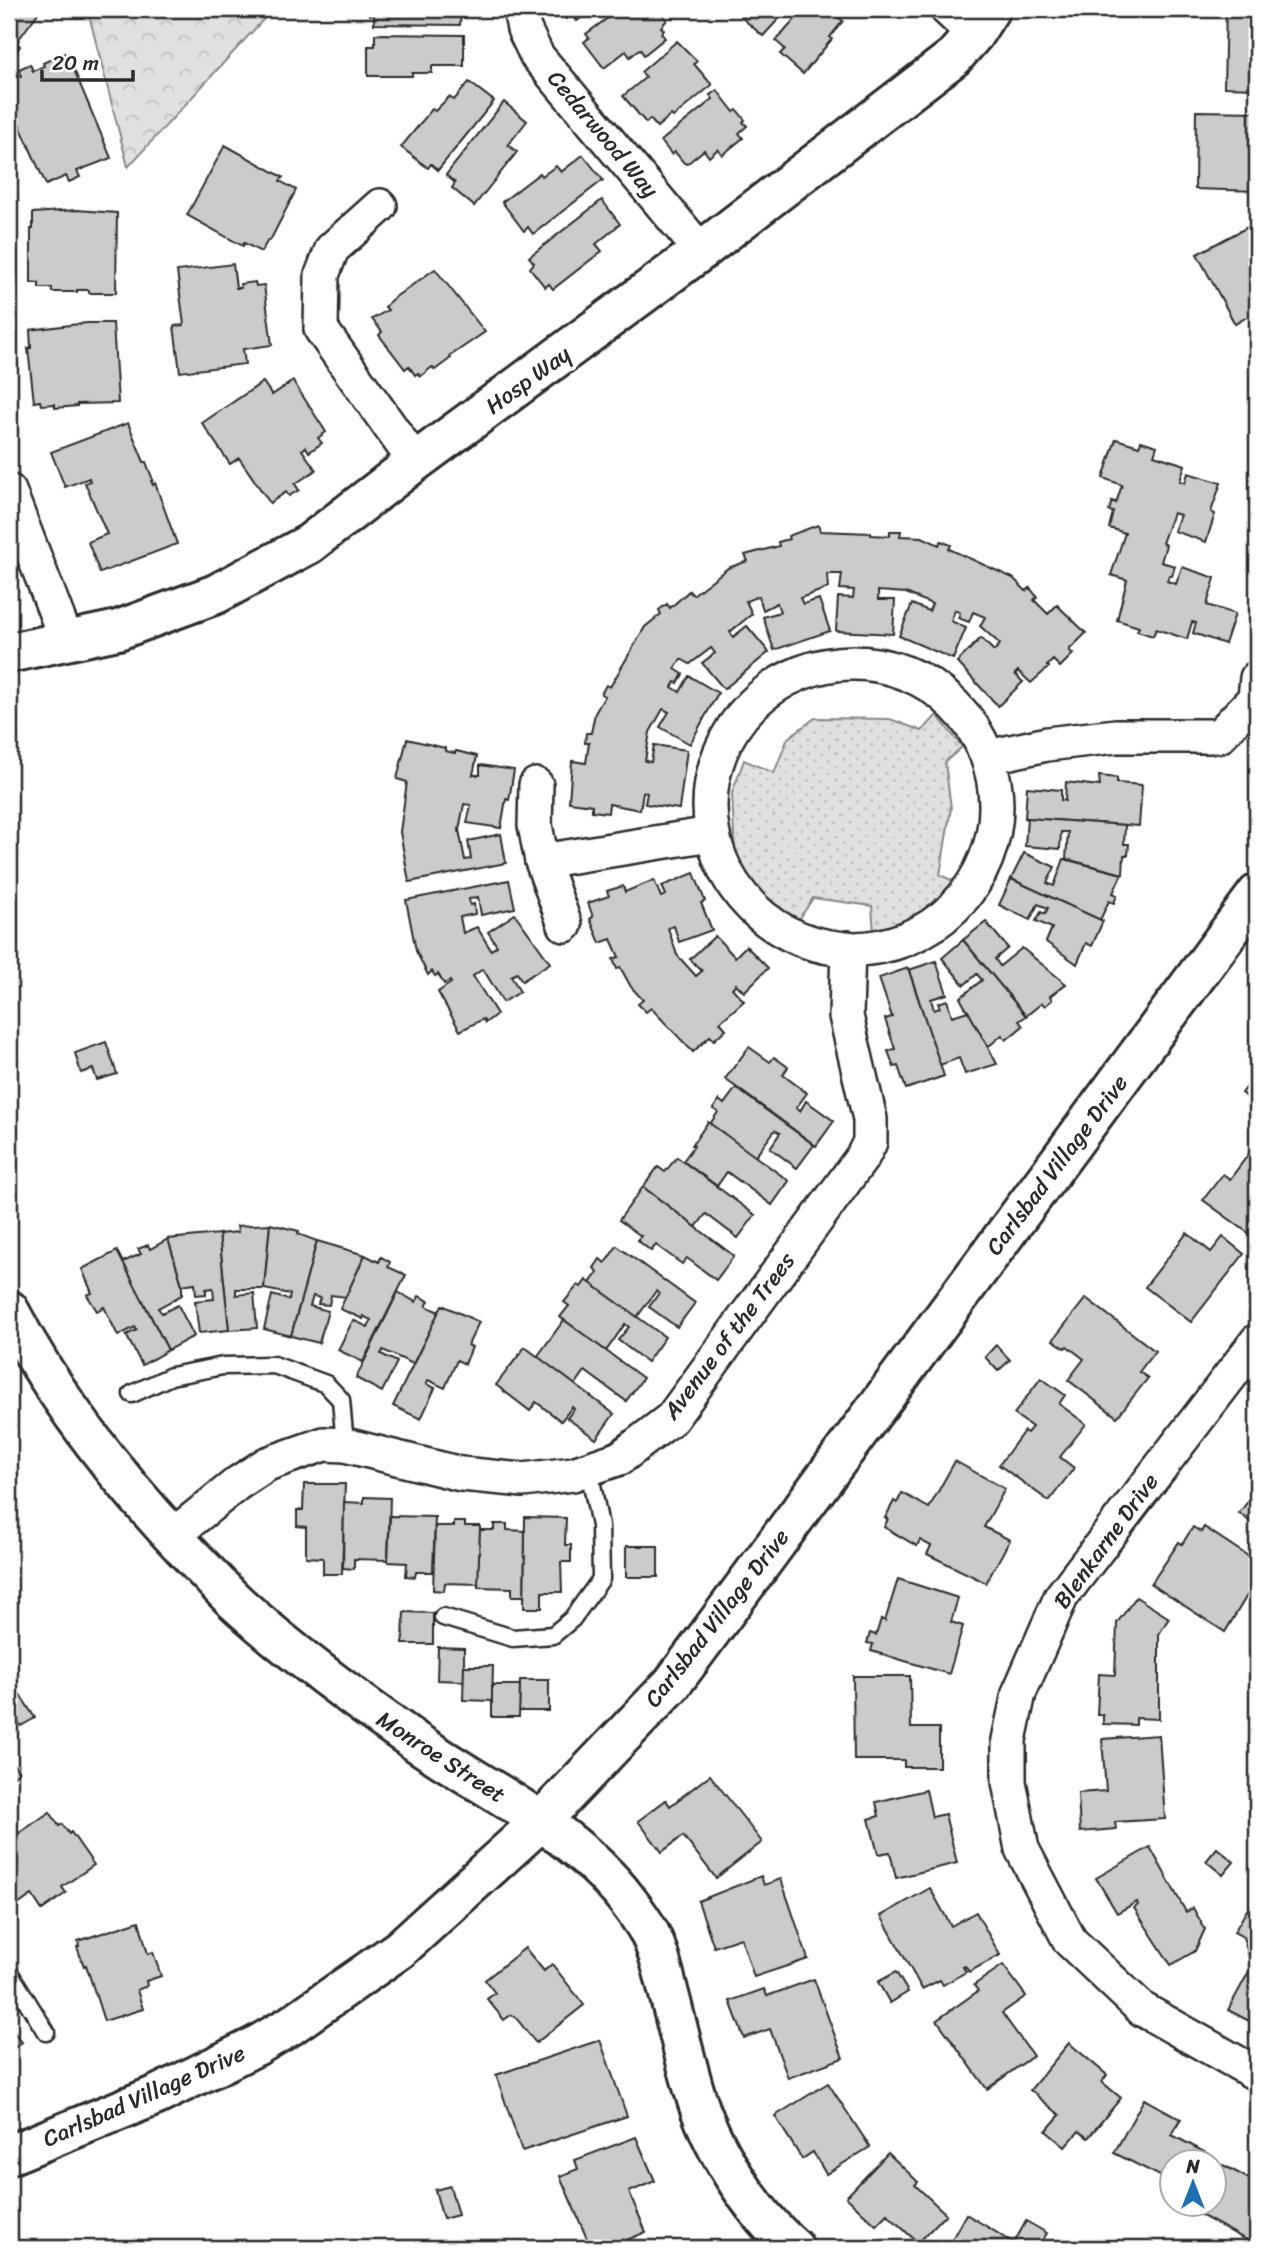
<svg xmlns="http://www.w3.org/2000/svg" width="1266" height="2257" font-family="Sriracha,sans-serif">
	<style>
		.grass { fill: url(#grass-dots); stroke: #868686; stroke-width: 2 }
		.forest { fill: url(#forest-crowns); stroke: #868686; stroke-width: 2 }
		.building { fill: #cbcbcb; stroke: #2b2b2b; stroke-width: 2 }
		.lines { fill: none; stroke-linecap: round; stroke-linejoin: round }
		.lane-casing { stroke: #2b2b2b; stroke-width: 21 }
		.street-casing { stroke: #2b2b2b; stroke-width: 38 }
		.secondary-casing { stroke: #2b2b2b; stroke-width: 44 }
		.primary-casing { stroke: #2b2b2b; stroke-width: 44 }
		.lane { stroke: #fff; stroke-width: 16 }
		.street { stroke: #fff; stroke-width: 33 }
		.secondary { stroke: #fff; stroke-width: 38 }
		.primary { stroke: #fff; stroke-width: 38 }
		.labels { text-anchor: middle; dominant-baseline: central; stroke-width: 7; stroke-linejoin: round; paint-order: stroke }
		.street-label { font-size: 23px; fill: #2b2b2b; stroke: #fff }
	</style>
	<defs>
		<pattern id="grass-dots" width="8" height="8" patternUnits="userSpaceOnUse" patternTransform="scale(1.75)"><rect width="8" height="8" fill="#e0e0e0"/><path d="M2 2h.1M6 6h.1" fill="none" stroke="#c0c0c0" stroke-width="1.8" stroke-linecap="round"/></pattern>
		<pattern id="forest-crowns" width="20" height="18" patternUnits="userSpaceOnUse" patternTransform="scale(1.75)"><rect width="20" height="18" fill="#e0e0e0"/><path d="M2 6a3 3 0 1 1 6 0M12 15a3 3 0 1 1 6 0" fill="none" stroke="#c0c0c0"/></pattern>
	</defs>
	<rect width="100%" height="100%" fill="#fff"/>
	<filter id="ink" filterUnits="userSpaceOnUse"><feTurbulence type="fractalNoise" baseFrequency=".0143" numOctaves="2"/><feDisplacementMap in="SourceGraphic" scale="14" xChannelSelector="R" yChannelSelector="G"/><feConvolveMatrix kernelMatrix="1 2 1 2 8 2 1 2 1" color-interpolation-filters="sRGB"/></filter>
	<g filter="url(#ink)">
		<!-- grass -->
		<path class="grass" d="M937,715L962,747L945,762L951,808L940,875L956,882L942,903L901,928L874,934L872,906L813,898L797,923L760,900L735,856L732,793L744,760L774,773L788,738L815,718L890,719L922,731Z"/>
		<!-- forest -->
		<path class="forest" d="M78,9H273L128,167L90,19Z"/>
		<!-- building -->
		<g class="building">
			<path d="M9,9H32L38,13L16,43L20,46L13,57L9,54Z"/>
			<path d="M369,9H461L460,25L374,24V15H369Z"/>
			<path d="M558,9H592L577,21L572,15L566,19Z"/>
			<path d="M620,9H653L654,11L658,9L667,20L661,27L664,30L661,33L665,38L644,55L640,49L630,57L626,51L604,68L584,42L589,38L586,34Z"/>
			<path d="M740,9H788L763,36L741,17L745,13Z"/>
			<path d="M804,9H843L837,16L843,21L830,37L832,39L803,74L780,54L785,49L776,41Z"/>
			<path d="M1226,9H1257V88L1224,87Z"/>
			<path d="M375,34L464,35V66H432V73H412V76H368V46H375Z"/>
			<path d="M677,41L697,61L694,64L712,85L673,117L671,115L657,127L650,119L646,123L623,96L646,77L641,72Z"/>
			<path d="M64,53L69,64L72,65L111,158L77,171L80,177L69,182L66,176L46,185L9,101V81L21,76L19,69L30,64L33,71L44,66L43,63Z"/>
			<path d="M469,82L494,101L438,170L431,164L428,168L401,147L432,109L435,111L449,97L454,100Z"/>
			<path d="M717,90L734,112L737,110L745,120L743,122L747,126L739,133L743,138L722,155L718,149L709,157L704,150L687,164L684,163L675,152L672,155L661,141L713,99L710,95Z"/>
			<path d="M504,102L527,121L508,145L517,152L474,206L452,188L455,183L446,175Z"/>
			<path d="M1196,111L1257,112V191L1195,189Z"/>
			<path d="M225,145L283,177L280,181L296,190L270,241L268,240L261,252L244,243L243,246L187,215Z"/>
			<path d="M583,155L603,180L533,234L528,227L524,231L502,202L540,173L542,176L556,166L561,172Z"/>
			<path d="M602,200L620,224L596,244L602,251L553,289L549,284L545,287L530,268L534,263L529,257Z"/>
			<path d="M77,210L117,213L116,293H89V290H77V292H52V288H39V283H31V229H33V213Z"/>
			<path d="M1257,222V311L1235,324L1197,254Z"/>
			<path d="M233,264L236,288H241L240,284L255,282L256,286L264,285L272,345L243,349L245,364L180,372L174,326L184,325L177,271Z"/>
			<path d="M435,269L485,332L450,356L451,358L435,370L432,367L420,377L418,373L415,375L409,366L405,369L379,335L382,332L372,319L388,310L385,307L391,300Z"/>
			<path d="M87,323H113L118,403L77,404V406L55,408V404L41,405L40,401L34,402L28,348H31L30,330Z"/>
			<path d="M293,381L326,432L318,438L322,443L309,452L306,447L302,450L316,470L295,484L299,490L289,496L286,492L270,503L239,458L230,464L202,423L263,382L272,395Z"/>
			<path d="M128,423L144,462H146L153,480L151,481L153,485L155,483L177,544L100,573L88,542L107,534L85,483L90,481L89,478L65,487L51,452Z"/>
			<path d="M1116,439L1139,446L1141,441L1157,446L1154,455L1185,465L1180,481L1185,483L1188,473L1221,483L1211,512L1215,514L1206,542L1174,531L1180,515L1173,513L1162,543L1166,545L1161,562L1175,566L1172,576L1169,575L1167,581L1176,584L1182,567L1215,578L1207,605L1235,614L1225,644L1193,633L1196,623L1192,622L1187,639L1156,629L1153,636L1137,631L1139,627L1117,620L1127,580L1111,575L1125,533L1109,528L1113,512L1109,511L1112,501L1116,503L1122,485L1103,478Z"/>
			<path d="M818,525L820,531L871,533V535L890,536V531H901L900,536L922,537L939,545L941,541L951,545L949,549L1013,578L1026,591L1030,588L1037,597L1034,600L1048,614L1057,605L1086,633L1069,650L1073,654L1060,667L1053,660L1047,666L1049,667L1031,683L1018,671L1015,674L1023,682L998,706L957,662L981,638L994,651L1000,644L980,626L985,617L973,612L969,622L958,618L960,613L955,610L951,621L966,628L953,659L899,636L912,604L929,611L932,604L906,593L878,591V600H895L893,634L836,631L838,597L853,598L854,590L840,589L842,574H827L828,588L800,598L803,604L819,599L830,631L774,650L763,617L780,612L777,603L763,610L759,596L746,601L752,614L730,632L733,637L747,626L769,652L724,689L702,663L715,653L711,648L690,664L681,659L675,669L683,674L678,683L675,682L672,687L680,692L689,676L718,693L690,744L660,727L669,712L663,709L650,732L645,761L651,762L654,745L687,750L679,809L645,804L647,793L643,792L640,810L609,804L608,813L592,811V805L569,802L572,761L586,763L589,743H585L586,733H591L595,713L605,696L601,694L606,685L610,687L645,627L661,614L659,610L667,604L670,608L689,591L693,595L728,568L748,561L745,555L779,546L778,542L789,539L788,536Z"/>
			<path d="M407,739L445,748V751L455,753L456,751L477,756L473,775H480V765L514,770L509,800L506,799L501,828L467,823L471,805L464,804L459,830L465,860L471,859L468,841L501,834L506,863L409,882L400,832L407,782L397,779Z"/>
			<path d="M1099,776L1117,778V783L1142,785L1139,826L1025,818L1027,787L1061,790V800L1065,801L1066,782L1100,786Z"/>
			<path d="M1027,818L1125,825L1124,844H1129L1128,855H1124L1123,874L1066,859L1068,832H1061L1060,849L1025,846Z"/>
			<path d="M1024,853L1055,867L1047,883L1054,886L1064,859L1122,874L1113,893L1117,895L1114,903L1109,901L1100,920L1011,879Z"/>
			<path d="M694,873L705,901L701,903L712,930L679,942L674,926L668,928L677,955L696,976L702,971L690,959L715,936L735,957L746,946L768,968L744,992L736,984L732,988L744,1001L720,1022L726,1029L714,1040L710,1036L693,1052L651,1008L646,1012L638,1004L643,1000L631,987L620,967L617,969L613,959L619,957L611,939L600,943L590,919L593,917L588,903L609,896L607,891L623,886L625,892L654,880L661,897L666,895L662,886Z"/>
			<path d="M1011,879L1103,921L1092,946L1086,943L1077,964L1046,942L1052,928L1036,921L1041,912L1045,914L1048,908L1038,904L1030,920L999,905Z"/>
			<path d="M509,880L515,908L481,915L478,897L469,899L470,905L474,904L475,914L460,917L463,933L477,927L491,950L497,946L488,932L515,914L550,963L522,981L517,973L511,976L520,992L503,1002L483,969L473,976L497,1014L485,1023L483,1019L460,1031L438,992L451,983L450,981L444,984L438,974L435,976L432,971L428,975L416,951L406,900Z"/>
			<path d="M986,922L1008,948L995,959L1000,966L1022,948L1066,984L1050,996L1052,1000L1045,1006L1042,1003L1026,1016L963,940Z"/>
			<path d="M963,940L1026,1016L1019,1021L1023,1026L1006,1040L1002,1035L988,1047L960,998L982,980L977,974L964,985L942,958Z"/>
			<path d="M936,961L947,994L931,999L934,1010L940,1008L938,1003L947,1000L952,1016L968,1011L997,1064L965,1074L959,1058L940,1065L909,970Z"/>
			<path d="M908,968L944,1076L906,1089L898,1066L894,1067L888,1051L895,1049L885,1019L892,1017L879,978Z"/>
			<path d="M106,1042L117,1074L97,1080L93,1069L81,1073L75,1053Z"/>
			<path d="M749,1047L770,1062L774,1057L788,1067L783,1075L807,1093L796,1108L800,1111L806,1101L834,1121L816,1146L725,1079Z"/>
			<path d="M1257,1074V1113L1247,1105L1251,1100L1242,1093Z"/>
			<path d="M736,1088L814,1145L797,1168L770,1148L780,1133L775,1130L755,1157L710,1124L718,1112L713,1109L719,1100L724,1104Z"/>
			<path d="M708,1122L789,1181L772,1205L727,1172L717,1186L683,1161L694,1146L692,1145Z"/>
			<path d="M1251,1151L1257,1156V1233L1254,1237L1203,1200L1223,1174L1230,1179Z"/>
			<path d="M677,1157L755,1215L738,1238L706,1214L696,1227L643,1187L658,1167L665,1172Z"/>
			<path d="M643,1187L734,1256L716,1280L687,1258L682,1264L656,1245L651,1251L637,1240L641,1236L619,1220Z"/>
			<path d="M270,1224L264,1289H236V1295L254,1293L257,1328L229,1330L219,1234L238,1232L237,1226Z"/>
			<path d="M270,1224L299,1231L298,1234L317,1241L291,1336L264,1329L272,1295L289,1300L290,1294L264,1289Z"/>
			<path d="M1187,1233L1211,1252L1223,1237L1244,1254L1191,1322L1145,1287Z"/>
			<path d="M219,1234L229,1330L199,1333L195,1301L214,1299L213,1288L206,1289V1294L196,1295L195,1283L182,1285L168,1239Z"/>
			<path d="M168,1239L182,1285V1295L158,1308L162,1313L178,1305L194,1336L168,1350L123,1262L141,1254L138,1249L148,1245L150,1249Z"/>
			<path d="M317,1241L365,1255L346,1297L331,1295L329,1305L318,1304L320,1298L313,1296L310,1306L328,1311L319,1343L291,1336Z"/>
			<path d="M617,1246L695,1303L677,1327L649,1307L659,1293L656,1291L637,1317L590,1283L598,1272L594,1268L600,1259L605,1263Z"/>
			<path d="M117,1251L168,1350L142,1365L126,1335L137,1330L135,1327L118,1336L104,1307L97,1311L87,1295L92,1293L82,1269Z"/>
			<path d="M365,1255L379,1262L381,1257L390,1262L388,1267L406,1275L363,1362L338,1350L353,1320L368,1327L371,1320L363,1316V1319L340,1309Z"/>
			<path d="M586,1280L665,1337L647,1362L618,1340L629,1327L625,1324L606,1351L560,1317L569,1306L564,1302L578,1285L581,1287Z"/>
			<path d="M398,1292L416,1302L419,1296L429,1301L426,1306L439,1312L413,1364L383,1350L381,1354L397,1362L382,1392L356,1378Z"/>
			<path d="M1086,1298L1155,1351L1139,1372L1148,1378L1117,1417L1068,1380L1084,1359L1067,1346L1065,1348L1053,1340Z"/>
			<path d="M442,1305L479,1322L468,1345L472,1347L465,1364L457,1360L445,1388L428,1380L426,1384L435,1388L421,1419L393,1406Z"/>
			<path d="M564,1320L643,1378L626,1401L585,1371L575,1385L537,1357Z"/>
			<path d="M996,1345L1010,1360L998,1371L985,1357Z"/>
			<path d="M525,1347L614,1414L596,1439L567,1418L574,1409L572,1407L561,1421L536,1402L530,1411L496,1385Z"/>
			<path d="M1041,1378L1065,1395L1059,1404L1086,1424L1060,1457L1074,1468L1049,1501L999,1465L1024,1431L1027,1433L1032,1427L1014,1414Z"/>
			<path d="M955,1461L1005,1489L984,1527L1010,1540L986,1583L927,1554L931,1546L920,1540L917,1546L884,1527L888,1519L885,1518L894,1501L897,1503L902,1493L929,1508Z"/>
			<path d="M304,1484H345L342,1574H323V1558L306,1557V1527L297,1526V1510H303Z"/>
			<path d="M1257,1490V1527L1239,1513Z"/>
			<path d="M364,1497L390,1498L388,1560L354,1559V1569L343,1568L344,1502L364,1503Z"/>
			<path d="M390,1516L435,1517L433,1572H416L415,1577L406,1576L407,1563L388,1562Z"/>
			<path d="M525,1517L566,1518L565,1545H571V1562H561L562,1592H542V1608H524Z"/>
			<path d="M454,1522H465V1526H480L479,1584L445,1583L444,1591L433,1590L435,1526H454Z"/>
			<path d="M494,1524H507V1530L525,1531L524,1596H512V1588L478,1587L480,1530H494Z"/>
			<path d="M1193,1527L1201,1532L1204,1527L1257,1562V1579L1225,1632L1151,1584L1179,1542L1182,1544Z"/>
			<rect x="626" y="1546" width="32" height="31"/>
			<path d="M898,1579L958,1598L951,1622L963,1626L949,1674L871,1651L873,1644L867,1643L870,1633L876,1635L881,1619L885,1621Z"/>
			<path d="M1136,1597L1169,1618L1159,1634V1719L1136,1718V1725L1103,1724V1715H1097L1099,1674L1115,1675L1117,1623Z"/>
			<path d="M404,1612L433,1613V1644H403Z"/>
			<path d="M438,1647L464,1648V1681L437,1680Z"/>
			<path d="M464,1666H493L492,1701L463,1700Z"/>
			<path d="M853,1676H910L911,1728H939V1767H904V1760H854Z"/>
			<path d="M520,1680H549V1711H519Z"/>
			<path d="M492,1685H520L519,1717H492Z"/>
			<path d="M19,1693L35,1718L21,1726L10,1708L17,1704L12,1697Z"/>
			<path d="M1159,1735L1165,1819L1115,1822L1116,1829L1080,1832L1078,1793L1106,1791L1102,1739Z"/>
			<path d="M9,1757L19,1772L9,1780Z"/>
			<path d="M710,1775L762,1842L716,1878L683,1836L662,1852L638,1821L666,1800L670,1806Z"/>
			<path d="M926,1790L932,1817L945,1814L957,1863L896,1878L890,1852L878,1854L869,1819L879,1816L876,1802Z"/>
			<path d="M50,1812L59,1826L62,1824L69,1834L71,1832L94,1865L62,1887L66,1893L42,1910L32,1895L19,1904L9,1888V1840Z"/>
			<path d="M1150,1847L1186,1912L1193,1908L1205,1929L1195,1951L1171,1965L1134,1908L1138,1905L1137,1902L1117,1913L1096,1878Z"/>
			<path d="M1217,1848L1234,1862L1223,1875L1206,1861Z"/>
			<path d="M761,1876L764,1885L781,1879L808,1959L754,1977L741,1938L714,1947L698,1901Z"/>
			<path d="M930,1888L951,1926L976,1912L1000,1955L969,1972L965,1966L963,1967L966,1972L943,1985L940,1980L922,1989L881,1916Z"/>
			<path d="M1251,1903L1257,1906V2025L1228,2010L1252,1966L1243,1937L1234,1932Z"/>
			<path d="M139,1921L148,1954L153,1952L161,1976L146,1981L147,1986L137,1990L143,2009L104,2021L86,1965L84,1966L77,1947L79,1946L78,1941Z"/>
			<path d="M525,1948L544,1971L552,1964L584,2005L536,2043L516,2018L511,2015L504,2020L487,1999L495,1993L485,1980Z"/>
			<path d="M1003,1965L1026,1996L1002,2013L1033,2056L987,2089L937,2020L978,1991L974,1985Z"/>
			<path d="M896,1972L908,1992L890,2003L878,1982Z"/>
			<path d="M814,1979L843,2058L788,2078L770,2029L744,2038L730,2001L764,1989L767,1996Z"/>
			<path d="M9,2026L22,2042L9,2052Z"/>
			<path d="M600,2040L627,2116L522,2151L496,2075Z"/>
			<path d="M1069,2043L1107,2075L1102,2082L1121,2098L1088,2138L1079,2131L1065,2147L1046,2131L1060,2115L1030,2090Z"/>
			<path d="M828,2083L870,2147L826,2174L813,2152L802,2159L775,2116Z"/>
			<path d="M1144,2099L1181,2119L1172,2135L1208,2154L1204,2162H1172V2182L1114,2153Z"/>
			<path d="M636,2137L655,2181L629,2192L646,2232L608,2248H591L560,2176L578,2169L575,2160Z"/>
			<path d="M888,2153L918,2182L915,2185L946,2214L918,2243L887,2214L876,2225L846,2197Z"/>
			<path d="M1223,2165L1257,2183V2246L1197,2213L1202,2204H1214V2183Z"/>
			<path d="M450,2186L458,2215L443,2219L435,2190Z"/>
			<path d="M966,2214L1014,2243L1026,2221L1047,2233L1038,2248H947Z"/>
		</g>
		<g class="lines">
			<!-- lane casing -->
			<g class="lane-casing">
				<g id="lane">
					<path d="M132,1394L171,1376L223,1366L274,1365L326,1384L341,1400L345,1445"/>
					<path d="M443,1617L513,1638L553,1635L572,1619L601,1579L600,1526L589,1469"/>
					<path d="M9,1972L46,2032"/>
				</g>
			</g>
			<!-- street casing -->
			<g class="street-casing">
				<g id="street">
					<path d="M520,9L524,29L537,56L701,251"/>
					<path d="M947,9L974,34"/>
					<path d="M380,206L332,249L322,275L321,329L415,462"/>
					<path d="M9,491L67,642"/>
					<circle cx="853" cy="806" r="143"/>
					<path d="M988,757L1047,744L1116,736H1219L1255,698L1257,678"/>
					<path d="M536,785L535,825L542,861L565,925"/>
					<path d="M542,861L711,834"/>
					<path d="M1257,1341L1061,1597L1019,1693L1009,1740V1782L1022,1849L1070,1941L1142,2009L1257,2074"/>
					<path d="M172,1536L238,1483L267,1464L324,1444L345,1445L461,1474L523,1480L573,1474L620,1458L672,1418L863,1156L870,1142V1119L846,1016L848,948"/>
				</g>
			</g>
			<!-- secondary casing -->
			<g class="secondary-casing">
				<g id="secondary">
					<path d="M9,653L118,630L216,594L309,544L415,462L701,251L954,57L974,34L990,9"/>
					<path d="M9,1310C56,1401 122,1484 193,1558C209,1574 224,1592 241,1607C293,1654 349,1695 406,1735C477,1785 563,1823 620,1891C630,1904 641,1917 649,1932C660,1953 664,1976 670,1998C678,2029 685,2059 694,2090C709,2144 751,2212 794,2248"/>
				</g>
			</g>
			<!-- primary casing -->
			<g class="primary-casing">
				<path id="primary" d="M9,2155L157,2095L256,2046L290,2026L400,1949L540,1822L672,1684L1257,894"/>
			</g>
			<!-- lane -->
			<use href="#lane" class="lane"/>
			<!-- street -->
			<use href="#street" class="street"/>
			<!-- secondary -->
			<use href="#secondary" class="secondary"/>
			<!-- primary -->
			<use href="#primary" class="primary"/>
		</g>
	</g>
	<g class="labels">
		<!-- street labels -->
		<g class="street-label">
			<text transform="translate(603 134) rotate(50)">Cedarwood Way</text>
			<text transform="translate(528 380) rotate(-36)">Hosp Way</text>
			<text transform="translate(1057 1165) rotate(-53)">Carlsbad Village Drive</text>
			<text transform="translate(729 1336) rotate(-53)">Avenue of the Trees</text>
			<text transform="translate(1106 1541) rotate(-54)">Blenkarne Drive</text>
			<text transform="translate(717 1618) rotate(-52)">Carlsbad Village Drive</text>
			<text transform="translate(441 1757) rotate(33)">Monroe Street</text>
			<text transform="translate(144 2096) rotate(-24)">Carlsbad Village Drive</text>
		</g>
	</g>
	<!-- margin -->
	<rect width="1266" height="2257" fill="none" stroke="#fff" stroke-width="35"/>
	<rect x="18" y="18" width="1231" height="2222" fill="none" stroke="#2b2b2b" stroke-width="2.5" filter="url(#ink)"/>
	<!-- north arrow -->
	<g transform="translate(1193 2183)"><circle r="33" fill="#ffffff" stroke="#aaaaaa" stroke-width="2"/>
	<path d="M0-5L12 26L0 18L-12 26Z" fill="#1f6fb2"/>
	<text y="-10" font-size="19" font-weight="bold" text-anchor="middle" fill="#2b2b2b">N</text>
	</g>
	<!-- scale -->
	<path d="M42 70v10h91v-10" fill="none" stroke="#2b2b2b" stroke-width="3.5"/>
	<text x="52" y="70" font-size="21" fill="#2b2b2b" stroke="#ffffff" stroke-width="5" paint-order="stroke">20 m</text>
</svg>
